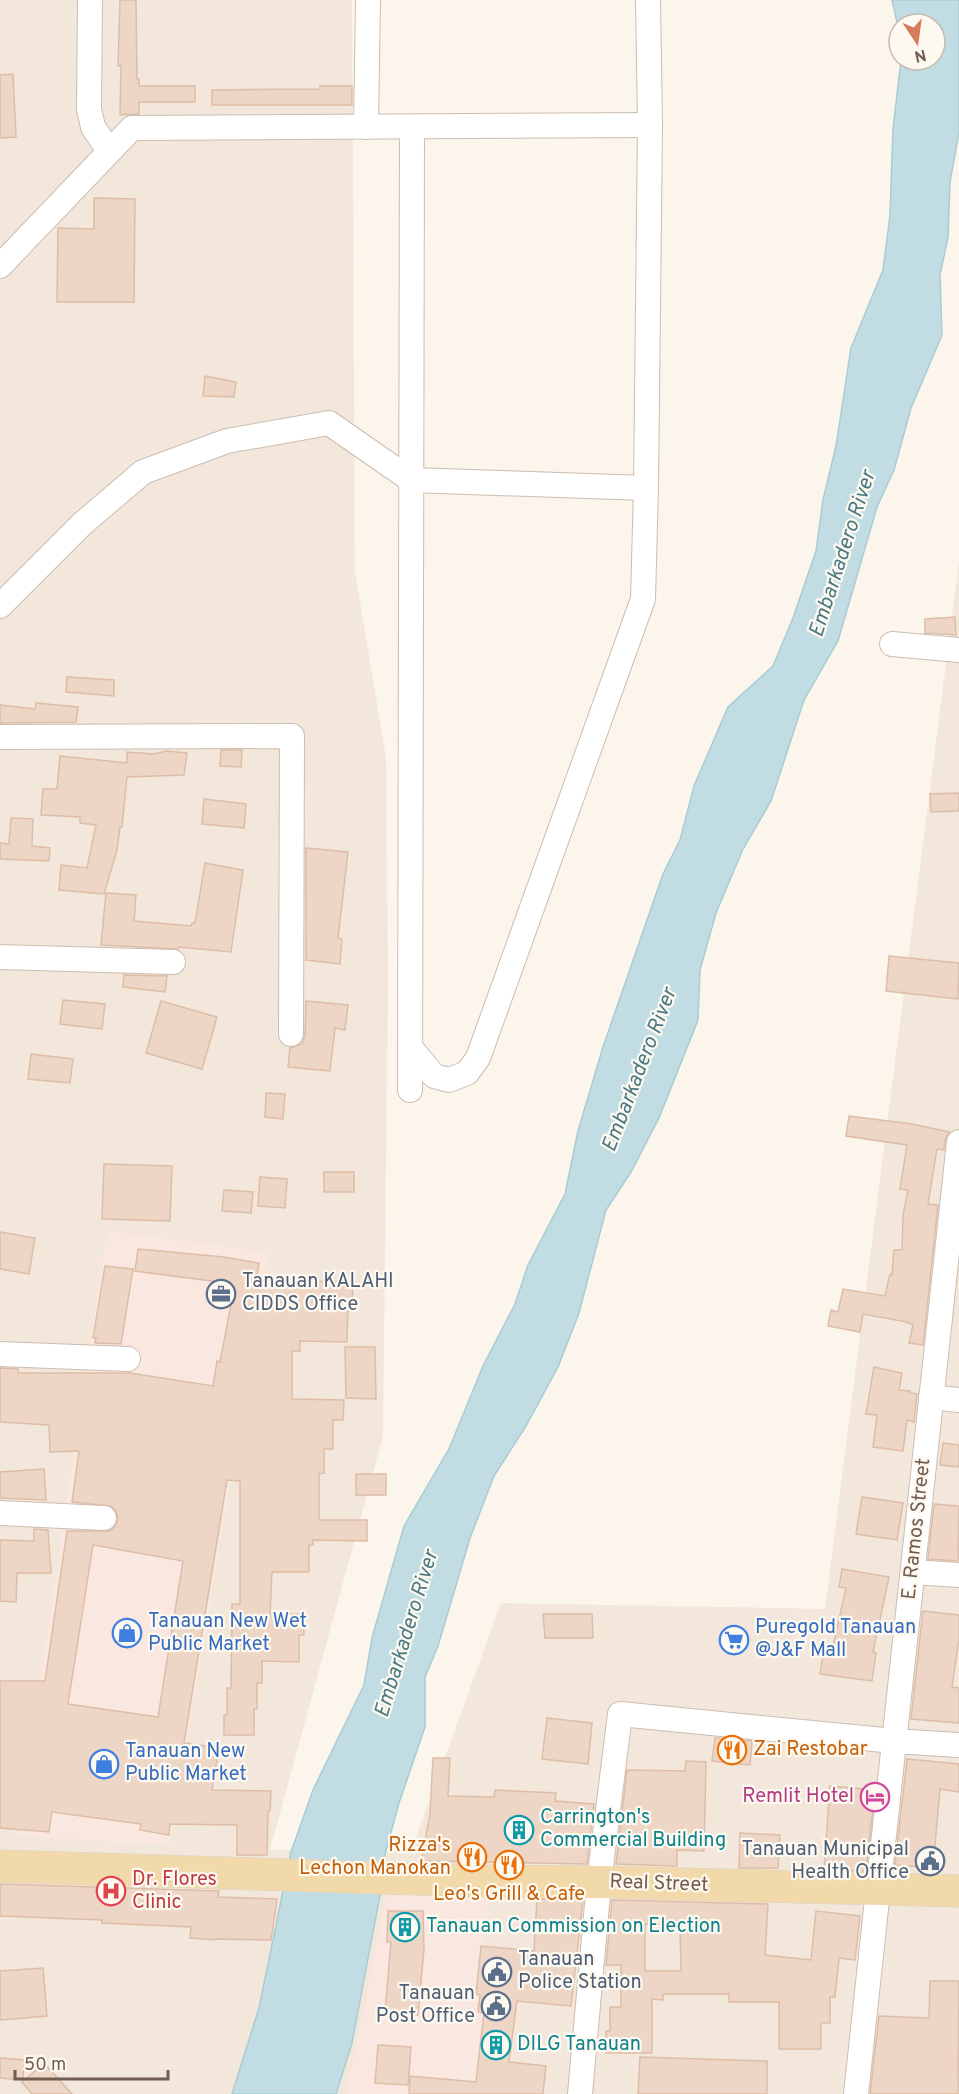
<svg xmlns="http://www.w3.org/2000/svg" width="959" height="2094" font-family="Overpass,sans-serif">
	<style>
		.residential { fill: #f2e7da }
		.commercial { fill: #fae8e0 }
		.water { fill: #c1dde3; stroke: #a8ccd4; stroke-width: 1.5 }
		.building { fill: #edd6c5; stroke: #debda7; stroke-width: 1.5; fill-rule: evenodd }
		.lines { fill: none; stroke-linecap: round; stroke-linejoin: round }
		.minor-casing { stroke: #ccbdb1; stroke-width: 26 }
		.major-casing { stroke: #d8d2ce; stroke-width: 33 }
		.minor { stroke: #fff; stroke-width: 24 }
		.major { stroke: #f2d9aa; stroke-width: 32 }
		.labels { text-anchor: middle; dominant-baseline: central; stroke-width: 4.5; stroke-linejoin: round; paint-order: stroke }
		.service-label { font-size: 20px; fill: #4e5e75; stroke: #fdf9f1; text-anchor: start }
		.street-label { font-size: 20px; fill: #735d50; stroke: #fdf9f1 }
		.shop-label { font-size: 20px; fill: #366cbe; stroke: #fdf9f1; text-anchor: start }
		.food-label { font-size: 20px; fill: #c56008; stroke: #fdf9f1; text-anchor: start }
		.hotel-label { font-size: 20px; fill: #b23c85; stroke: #fdf9f1; text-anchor: end }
		.culture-label { font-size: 20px; fill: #0d838f; stroke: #fdf9f1; text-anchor: start }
		.health-label { font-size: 20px; fill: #be3a42; stroke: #fdf9f1; text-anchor: start }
		.water-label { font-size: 21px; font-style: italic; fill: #4c7a84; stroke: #fdf9f1 }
	</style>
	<rect width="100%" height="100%" fill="#fbf5eb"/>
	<!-- residential -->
	<path class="residential" d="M0,0H352L355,571L386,758L388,985L383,1436L270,1850L411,1851L501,1603L825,1609L959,562V2094H0Z"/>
	<!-- commercial -->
	<g class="commercial">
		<path d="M107,1231L268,1252L170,1845L17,1836Z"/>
		<path d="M387,1893L488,1898L486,1945L524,1950L508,2094H346Z"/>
	</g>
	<!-- water -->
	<path class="water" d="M892,0H959V132L950,182L948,237L940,275L942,335L911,408L894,470L877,507L838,641L804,700L771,801L743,849L716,913L700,970L698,1020L659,1118L631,1172L606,1210L579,1313L558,1367L526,1426L494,1476L470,1538L438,1646L425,1677V1727L399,1803L384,1858L381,1890L352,2043L336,2094H232L259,2008L291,1852L313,1790L364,1685L372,1638L404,1526L449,1449L483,1366L515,1304L528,1265L565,1194L578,1131L603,1047L663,874L680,840L694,786L728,707L773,666L793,618L816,551L823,500L836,446L851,348L883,270L890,215L893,129L901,60H935V24H899V31Z"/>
	<!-- building -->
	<g class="building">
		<path d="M120,0H136L137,79H139V86H195V102H139V114L120,115L121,66H118Z"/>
		<path d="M13,74L16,137L0,138V75Z"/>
		<path d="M320,86H352V105H212V90L320,89Z"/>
		<path d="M94,198L135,199L134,302H57L58,228L94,229Z"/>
		<path d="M205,376L236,382L234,397L203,396Z"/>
		<path d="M955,617L956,635L925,633V619Z"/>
		<path d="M67,677L114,680V696L66,692Z"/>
		<path d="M36,703L78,707L76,722L0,723V705L35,709Z"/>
		<path d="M221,750H242L241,767L220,766Z"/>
		<path d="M167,751L187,753L184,775L127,777L122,827H120L117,850L104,894L59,890L61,865L87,868L96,825L80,823V817L41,815L43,789H57L60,756L127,763V752L153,754Z"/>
		<path d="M959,793V811L931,812L930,794Z"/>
		<path d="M204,799L246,804L244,828L202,824Z"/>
		<path d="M11,818L33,819L32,846L50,848L49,861L0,859V843L9,844Z"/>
		<path d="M306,848L348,852L338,938L342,939L340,964L306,960Z"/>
		<path d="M205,863L243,870L231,952L179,947L178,949L101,945L106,893L136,895L134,921L191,926L192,923H195Z"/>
		<path d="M889,956L959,963L958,999L886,991Z"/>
		<path d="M124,975L167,976L165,992L123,987Z"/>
		<path d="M63,1000L105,1004L102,1029L60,1024Z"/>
		<path d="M161,1001L217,1017L202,1069L146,1053Z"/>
		<path d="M306,1001L348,1005L345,1030L335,1028L330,1071L288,1067L290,1048L302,1044L305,1035Z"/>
		<path d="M31,1054L73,1059L70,1083L28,1079Z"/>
		<path d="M266,1093L285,1094L283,1119L265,1117Z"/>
		<path d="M849,1116L912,1124L949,1132L945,1140L944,1150L937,1149L928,1204L938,1205L923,1345L909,1343L913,1325L907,1322L863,1314L860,1332L828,1326L831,1310L838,1312L843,1289L885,1296L890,1274L892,1275L894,1250H902L903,1216L908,1190L900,1189L907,1145L846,1136Z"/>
		<path d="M104,1164L172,1166L170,1221L102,1219Z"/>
		<rect x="324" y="1172" width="30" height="20"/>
		<path d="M260,1177L287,1179L285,1208L258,1206Z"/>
		<path d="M224,1190L253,1192L251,1213L222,1211Z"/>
		<path d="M0,1232L35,1238L29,1274L0,1269Z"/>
		<path d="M138,1249L224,1257L259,1263L256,1282L353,1281L352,1302H348L347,1342L300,1341V1351H292V1399L344,1400L343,1420H333V1449H324V1473L319,1474V1520H367V1541L313,1540V1545H309V1572H272L270,1614H304V1635H299V1662L262,1661V1683H257V1709H254V1735H224V1715H227V1688H231L232,1604H240V1481L227,1480L184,1743L219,1748L212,1790L271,1791L270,1811H268L267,1855H237V1825L170,1824L169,1835L140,1830L141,1824L52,1812L49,1832L0,1828V1681H45L67,1531H110L116,1525L118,1518L116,1511L111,1506L72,1502L79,1451L50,1452L49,1425L0,1422V1368L18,1369V1373H130L213,1386L217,1361L220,1362L234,1289L218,1286L219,1282L135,1271ZM93,1545L183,1561L158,1717L68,1704Z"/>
		<path d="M105,1266L133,1269L121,1344L95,1343L96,1338H93Z"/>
		<path d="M345,1347H375L376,1399L346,1398Z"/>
		<path d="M874,1367L902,1373L899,1390L910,1391V1393L917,1394L914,1422L907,1420L903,1451L873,1447L877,1415L866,1414Z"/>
		<path d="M943,1443L959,1445V1467L940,1465Z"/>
		<path d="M44,1469L46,1500L0,1498V1472Z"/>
		<rect x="356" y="1474" width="30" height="21"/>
		<path d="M862,1497L903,1503L897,1540L856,1534Z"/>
		<path d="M934,1504L959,1506L958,1561L928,1559Z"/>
		<path d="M34,1529L48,1530L51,1573H17L16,1602L0,1601V1540L34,1541Z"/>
		<path d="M842,1569L889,1577L873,1652L876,1653L872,1681L820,1674L825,1644L833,1646L846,1588L839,1587Z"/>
		<path d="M923,1611L959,1615V1639L952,1687L959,1688V1723L911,1719Z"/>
		<path d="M543,1614H592L593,1638H545Z"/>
		<path d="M547,1718L592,1723L588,1764L542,1759Z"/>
		<path d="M715,1738L752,1741L750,1765L712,1761Z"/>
		<path d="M433,1758H450L448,1796L494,1797L495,1790L556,1793L555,1801L594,1804L587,1864L422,1861L424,1840H425L430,1815Z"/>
		<path d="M907,1759L959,1764V1792L940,1789L933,1868L895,1865Z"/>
		<path d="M686,1761L706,1762L704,1851L677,1850V1866L616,1864L627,1770L685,1771Z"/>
		<path d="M830,1786L875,1790L866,1871L824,1870Z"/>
		<path d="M740,1833L780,1835L778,1868H739Z"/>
		<path d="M0,1884L219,1891L218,1897L277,1899L271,1940L214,1939V1940L190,1938L191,1927L102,1923V1920L0,1916Z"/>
		<path d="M537,1899L583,1900L571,2006L517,2001L509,2062L546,2066L543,2094H409L410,2076L476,2082L484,2013L478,2012L480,1995L476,1994L481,1946L534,1951Z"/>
		<path d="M612,1900L768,1904L765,1955L811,1960L816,1911L860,1916L855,1960L839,1958L835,1997H830V2023H821V2049H779V2002H729V1994H663V2000L652,1999V2053H606V2031H610V2007H621V1965H606ZM645,1924L680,1925L681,1971H645Z"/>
		<path d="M388,1911H423L424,1949L418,2015L385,2012L391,1942H387Z"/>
		<path d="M43,1968L47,2016L0,2020V1971Z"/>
		<path d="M930,1981H959L958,2094H870L879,2016L929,2018Z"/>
		<path d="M378,2045L411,2047L408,2085L375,2083Z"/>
		<path d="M640,2057L767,2061V2094H638Z"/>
		<path d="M0,2058L24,2060L23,2080L0,2078Z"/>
		<path d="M44,2063L72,2094H32L22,2082Z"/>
	</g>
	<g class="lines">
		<!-- minor casing -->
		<g class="minor-casing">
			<g id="minor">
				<path d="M90,0L89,109L93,127L109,151"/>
				<path d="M366,127L368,0"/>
				<path d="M0,266L132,128L650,125"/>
				<path d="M0,606L82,524L143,472L227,441L329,423L411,480L646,488"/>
				<path d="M892,644L959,650"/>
				<path d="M0,737L292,736L291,1034"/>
				<path d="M0,957L173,962"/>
				<path d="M410,1047L434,1076L449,1080L467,1073L478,1058L643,599L646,488L650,125L648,0"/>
				<path d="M410,1090L412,127"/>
				<path d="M0,1354L128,1359"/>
				<path d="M931,1397L959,1400"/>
				<path d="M0,1513L104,1518"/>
				<path d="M913,1572L959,1575"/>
				<path d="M580,2094L599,1882L620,1714L894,1741L959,1745"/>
				<path d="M856,2094L959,1142"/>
			</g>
		</g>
		<!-- major casing -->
		<g class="major-casing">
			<path id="major" d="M0,1866L479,1881L599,1882L959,1891"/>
		</g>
		<!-- minor -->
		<use href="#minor" class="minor"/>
		<!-- major -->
		<use href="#major" class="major"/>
	</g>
	<!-- icons -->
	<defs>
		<g id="office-ring" transform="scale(1.5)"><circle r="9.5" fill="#fdf9f1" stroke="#5c6f8a" stroke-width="1.5"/><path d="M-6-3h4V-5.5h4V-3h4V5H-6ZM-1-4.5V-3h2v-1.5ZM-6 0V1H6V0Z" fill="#5c6f8a"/></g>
		<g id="shop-ring" transform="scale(1.5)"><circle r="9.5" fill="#fdf9f1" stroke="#3f7fe0" stroke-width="1.5"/><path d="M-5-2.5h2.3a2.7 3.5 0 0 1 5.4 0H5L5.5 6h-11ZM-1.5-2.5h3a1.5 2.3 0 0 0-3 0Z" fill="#3f7fe0"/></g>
		<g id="supermarket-ring" transform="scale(1.5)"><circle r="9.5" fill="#fdf9f1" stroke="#3f7fe0" stroke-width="1.5"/><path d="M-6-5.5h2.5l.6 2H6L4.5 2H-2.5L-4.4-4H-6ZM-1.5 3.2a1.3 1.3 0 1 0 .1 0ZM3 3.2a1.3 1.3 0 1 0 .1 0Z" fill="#3f7fe0"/></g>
		<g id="restaurant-ring" transform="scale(1.5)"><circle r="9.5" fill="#fdf9f1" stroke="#e8710a" stroke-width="1.5"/><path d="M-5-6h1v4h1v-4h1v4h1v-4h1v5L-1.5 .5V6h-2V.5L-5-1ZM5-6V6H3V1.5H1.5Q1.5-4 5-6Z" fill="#e8710a"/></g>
		<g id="hotel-ring" transform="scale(1.5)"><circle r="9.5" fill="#fdf9f1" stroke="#d1479c" stroke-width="1.5"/><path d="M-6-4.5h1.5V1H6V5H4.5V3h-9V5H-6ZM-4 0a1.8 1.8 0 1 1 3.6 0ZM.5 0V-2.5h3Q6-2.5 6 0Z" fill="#d1479c"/></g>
		<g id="building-ring" transform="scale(1.5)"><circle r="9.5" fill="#fdf9f1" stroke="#0f9aa8" stroke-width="1.5"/><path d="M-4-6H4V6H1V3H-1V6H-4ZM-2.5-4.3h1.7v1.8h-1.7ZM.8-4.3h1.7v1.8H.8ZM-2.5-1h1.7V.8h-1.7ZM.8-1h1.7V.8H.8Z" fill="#0f9aa8"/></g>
		<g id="civic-ring" transform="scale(1.5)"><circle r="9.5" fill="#fdf9f1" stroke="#5c6f8a" stroke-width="1.5"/><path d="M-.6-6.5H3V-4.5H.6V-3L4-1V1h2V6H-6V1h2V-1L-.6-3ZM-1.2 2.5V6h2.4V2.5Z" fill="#5c6f8a"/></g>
		<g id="hospital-ring" transform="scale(1.5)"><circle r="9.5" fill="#fdf9f1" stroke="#e0444e" stroke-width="1.5"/><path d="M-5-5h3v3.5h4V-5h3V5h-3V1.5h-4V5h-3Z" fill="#e0444e"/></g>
	</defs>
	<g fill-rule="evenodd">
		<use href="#office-ring" x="221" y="1294"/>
		<use href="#shop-ring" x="127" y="1633"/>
		<use href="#supermarket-ring" x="734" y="1640"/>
		<use href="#restaurant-ring" x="732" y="1750"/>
		<use href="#shop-ring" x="104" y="1764"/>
		<use href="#hotel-ring" x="875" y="1797"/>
		<use href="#building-ring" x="519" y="1830"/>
		<use href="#restaurant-ring" x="472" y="1857"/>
		<use href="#civic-ring" x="930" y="1861"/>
		<use href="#restaurant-ring" x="509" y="1865"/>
		<use href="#hospital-ring" x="111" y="1891"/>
		<use href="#building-ring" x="405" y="1927"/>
		<use href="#civic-ring" x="497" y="1972"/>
		<use href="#civic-ring" x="496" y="2006"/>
		<use href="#building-ring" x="496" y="2045"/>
	</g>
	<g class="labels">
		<!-- service labels -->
		<g class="service-label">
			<text x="242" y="1282">Tanauan KALAHI<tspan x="242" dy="23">CIDDS Office</tspan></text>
			<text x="909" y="1850" text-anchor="end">Tanauan Municipal<tspan x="909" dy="23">Health Office</tspan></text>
			<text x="518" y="1960">Tanauan<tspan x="518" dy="23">Police Station</tspan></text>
			<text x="475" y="1994" text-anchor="end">Tanauan<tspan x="475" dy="23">Post Office</tspan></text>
		</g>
		<!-- street labels -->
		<g class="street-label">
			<text transform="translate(917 1529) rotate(-84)">E. Ramos Street</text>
			<text transform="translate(659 1884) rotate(2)">Real Street</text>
		</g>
		<!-- shop labels -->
		<g class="shop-label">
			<text x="148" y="1622">Tanauan New Wet<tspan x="148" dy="23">Public Market</tspan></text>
			<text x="755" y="1628">Puregold Tanauan<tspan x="755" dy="23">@J&amp;F Mall</tspan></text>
			<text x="125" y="1752">Tanauan New<tspan x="125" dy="23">Public Market</tspan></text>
		</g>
		<!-- food labels -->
		<g class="food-label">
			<text x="753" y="1750">Zai Restobar</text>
			<text x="451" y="1846" text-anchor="end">Rizza's<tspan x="451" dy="23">Lechon Manokan</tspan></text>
			<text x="509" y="1895" text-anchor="middle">Leo's Grill &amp; Cafe</text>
		</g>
		<!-- hotel labels -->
		<g class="hotel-label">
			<text x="854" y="1797">Remlit Hotel</text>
		</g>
		<!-- culture labels -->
		<g class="culture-label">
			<text x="540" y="1818">Carrington's<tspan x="540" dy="23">Commercial Building</tspan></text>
			<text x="426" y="1927">Tanauan Commission on Election</text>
			<text x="517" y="2045">DILG Tanauan</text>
		</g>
		<!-- health labels -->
		<g class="health-label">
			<text x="132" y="1880">Dr. Flores<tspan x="132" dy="23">Clinic</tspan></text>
		</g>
		<!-- water labels -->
		<g class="water-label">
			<text transform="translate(843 554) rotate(-72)">Embarkadero River</text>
			<text transform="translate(640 1070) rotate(-69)">Embarkadero River</text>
			<text transform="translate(407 1634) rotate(-73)">Embarkadero River</text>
		</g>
	</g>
	<!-- north arrow -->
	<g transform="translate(917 42) rotate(167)"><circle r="28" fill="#fdf9f1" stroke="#c6bbb1" stroke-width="1.5"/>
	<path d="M0-4.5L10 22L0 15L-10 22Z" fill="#d77b5d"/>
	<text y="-9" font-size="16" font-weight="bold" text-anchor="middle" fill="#735d50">N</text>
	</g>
	<!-- scale -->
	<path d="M15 2070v9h153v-9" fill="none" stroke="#735d50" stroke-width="3"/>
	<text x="24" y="2070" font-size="18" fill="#735d50" stroke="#fdf9f1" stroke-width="4.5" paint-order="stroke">50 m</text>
</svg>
